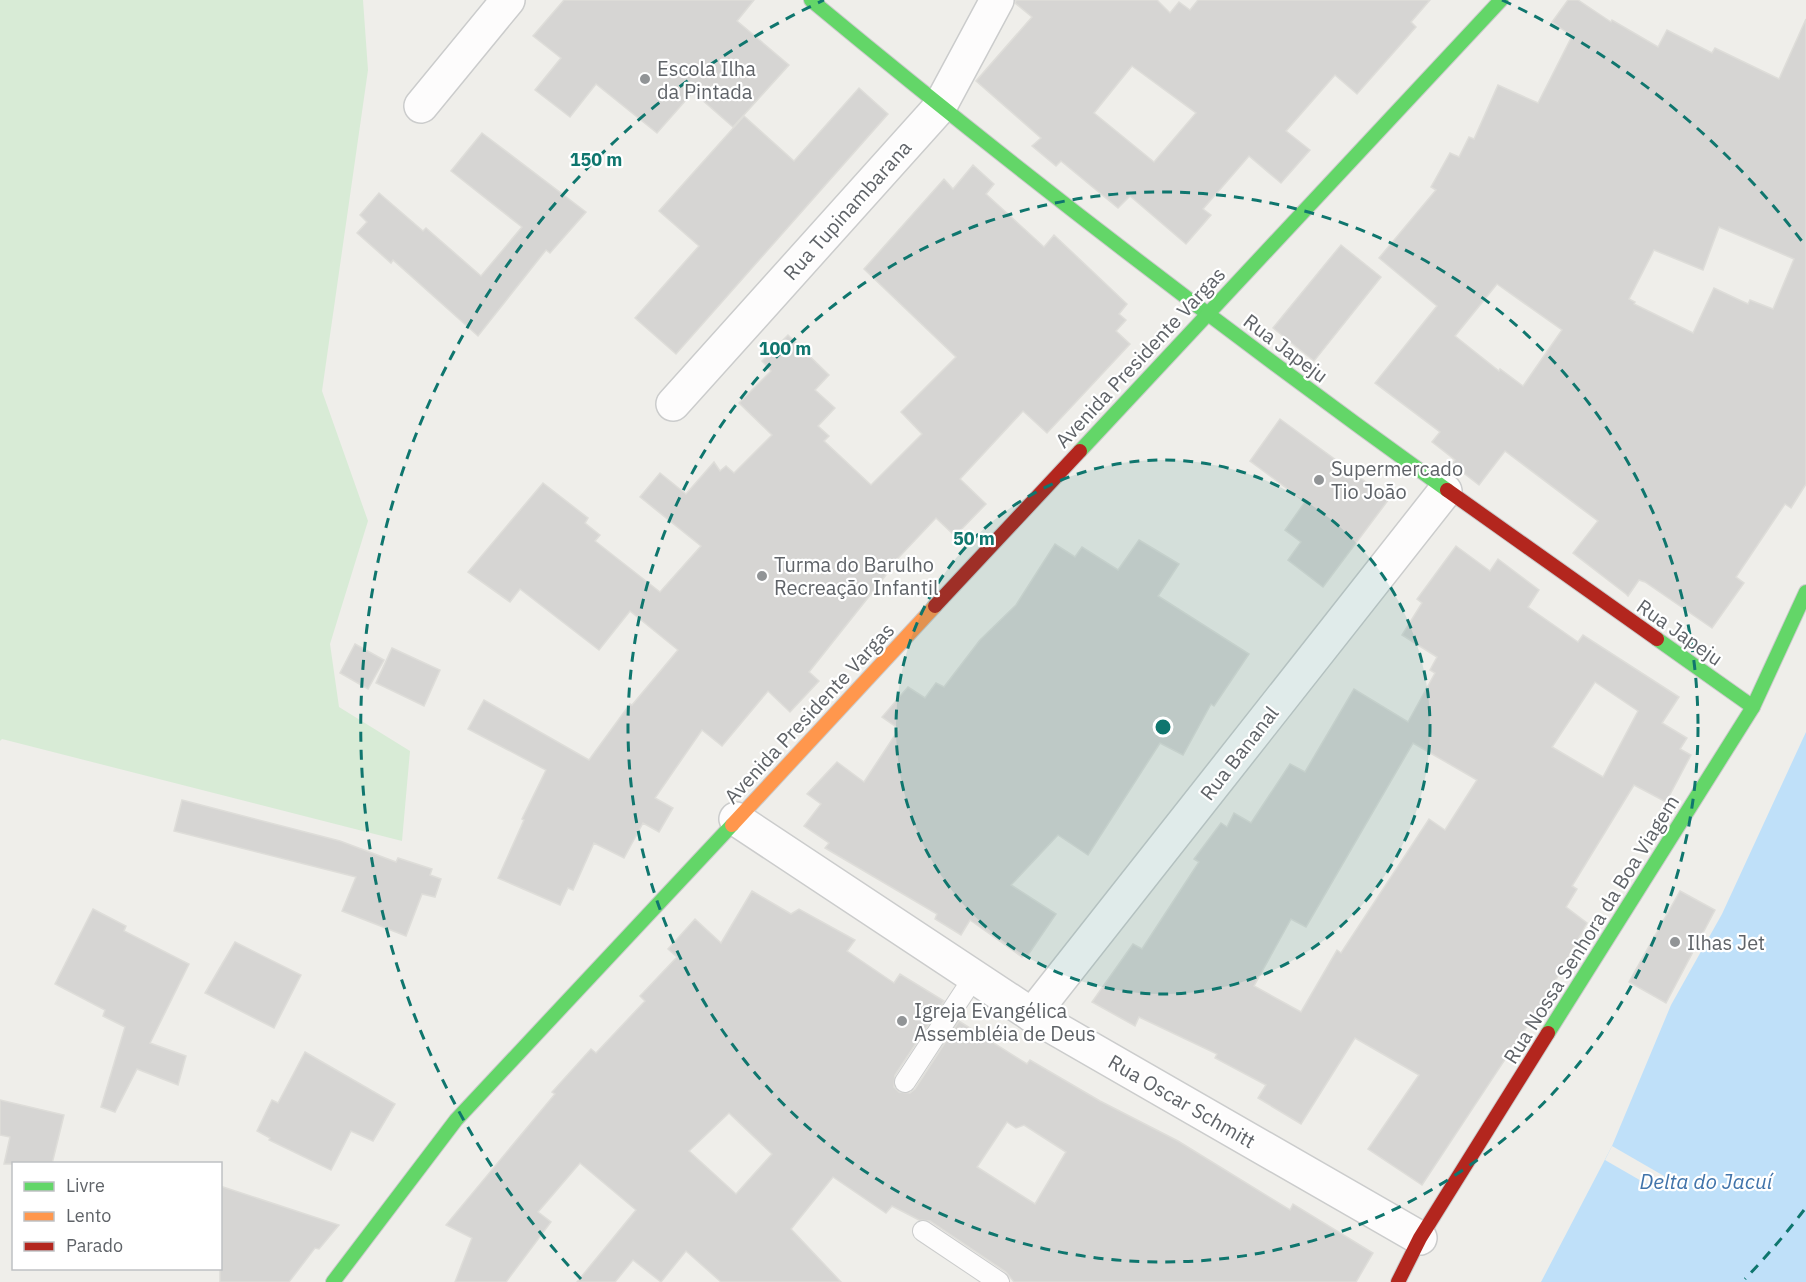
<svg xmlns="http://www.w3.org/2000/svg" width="1806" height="1282" font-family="'IBM Plex Sans',sans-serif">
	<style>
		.green { fill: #d8ebd6 }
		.water { fill: #bfe0f9 }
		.pier { fill: #efeeea }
		.building { fill: #d6d5d3; stroke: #deddd9; stroke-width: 1.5; fill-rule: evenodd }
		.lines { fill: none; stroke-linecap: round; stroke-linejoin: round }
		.lane-casing { stroke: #cbcccc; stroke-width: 22 }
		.street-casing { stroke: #cbcccc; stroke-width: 36 }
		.fast-casing { stroke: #cacacb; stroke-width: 16 }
		.slow-casing { stroke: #cacacb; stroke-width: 16 }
		.jam-casing { stroke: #cacacb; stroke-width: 16 }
		.lane { stroke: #fdfcfc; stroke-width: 20 }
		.street { stroke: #fdfcfc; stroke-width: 33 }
		.fast { stroke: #63d668; stroke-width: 14 }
		.slow { stroke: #ff974d; stroke-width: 14 }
		.jam { stroke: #b3261e; stroke-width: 14 }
		.ring { fill: none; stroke: #0f766e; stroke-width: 3; stroke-dasharray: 10 8 }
		.poi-dot { fill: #919496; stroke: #fff; stroke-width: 2 }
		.labels { text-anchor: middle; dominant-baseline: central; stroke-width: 4.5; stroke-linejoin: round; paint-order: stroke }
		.poi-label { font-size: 20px; fill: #5f6368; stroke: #fff; text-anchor: start }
		.street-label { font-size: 20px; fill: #5f6368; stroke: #fff }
		.water-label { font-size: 21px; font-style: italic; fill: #4174aa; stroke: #fff }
		.centre { fill: #0f766e; stroke: #fff; stroke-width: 3 }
		.ring-label { font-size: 18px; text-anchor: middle; font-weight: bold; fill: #0f766e; stroke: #fff; stroke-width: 4.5; stroke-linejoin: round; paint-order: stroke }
	</style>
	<rect width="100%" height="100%" fill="#efeeea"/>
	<!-- green -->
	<path class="green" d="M0,0H363L368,70L322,391L368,521L330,644L339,707L410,751L402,841L2,739L0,741Z"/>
	<!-- water -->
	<path class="water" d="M1806,732V1282H1541L1612,1146L1671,1005L1722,914Z"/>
	<!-- pier -->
	<path class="pier" d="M1612,1146L1664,1176L1657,1190L1605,1160Z"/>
	<!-- building -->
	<g class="building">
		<path d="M564,0H754L737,21L789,65L733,127L693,92L657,133L596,84L570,117L535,90L561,58L533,36Z"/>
		<path d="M1016,0H1157L1170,13L1179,2L1190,10L1198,0H1430L1411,22L1416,27L1357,94L1335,75L1286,131L1310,150L1281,183L1249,156L1203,209L1211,215L1186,244L1130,196L1118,208L1061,161L1056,166L1032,146L1041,138L976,81L1032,17L1015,3ZM1132,66L1196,113L1154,162L1094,113Z"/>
		<path d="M1568,0H1578L1611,22L1612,20L1658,47L1667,30L1712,53L1715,48L1779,79L1806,19V484L1791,508L1785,504L1736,577L1744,583L1712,628L1645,582L1639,580L1628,596L1626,594L1573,553L1598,521L1505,451L1479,485L1452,464L1455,460L1432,442L1440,432L1375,383L1437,306L1379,258L1436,190L1431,187L1450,153L1459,157L1469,137L1474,139L1498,85L1538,103L1572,36L1552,22ZM1719,227L1794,259L1773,309L1750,300L1748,304L1714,288L1693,333L1634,304L1635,302L1629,299L1654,250L1703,270ZM1497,284L1562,330L1523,386L1500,369L1499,371L1455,336Z"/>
		<path d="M859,88L888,114L676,354L635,318L699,246L659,211L744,116L794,161Z"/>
		<path d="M482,133L586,212L550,253L546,250L478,336L393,260L391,263L357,233L367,222L360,215L379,193L423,231L426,228L481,276L522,227L451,171Z"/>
		<path d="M973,165L994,184L986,194L1044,247L1054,235L1127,304L1119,314L1126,320L1116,331L1130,344L1047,433L1023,411L960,479L986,504L955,536L936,518L884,573L886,575L809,672L819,681L790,712L768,691L722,746L702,730L655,798L673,808L659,832L643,823L624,858L594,843L573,890L568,888L560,905L498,878L524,820L522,819L546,770L468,729L484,700L589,760L630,704L632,705L678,650L630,611L599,650L520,589L510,602L468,572L543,483L588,518L585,523L600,535L595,541L660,592L701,546L640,497L660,473L686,494L714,462L720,471L726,466L734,473L772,435L739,403L771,371L762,361L788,335L829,375L815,390L835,408L818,426L829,436L824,441L871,485L922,434L901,412L956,357L864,269L944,179L953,189Z"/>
		<path d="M1341,245L1381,277L1314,361L1273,328Z"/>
		<path d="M1280,419L1389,499L1323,587L1288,560L1301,542L1285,530L1305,502L1250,461Z"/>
		<path d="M1139,540L1179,564L1158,596L1249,654L1214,706L1211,704L1183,755L1160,743L1088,855L1058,835L1011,885L1056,914L1028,955L1025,953L1022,957L970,920L961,935L935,919L937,914L825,848L829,843L804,826L821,804L807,794L837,762L864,782L899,729L882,717L908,687L925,698L936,683L944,687L980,640L1016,605L1055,544L1075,557L1082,547L1118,570Z"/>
		<path d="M1456,546L1490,571L1498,559L1539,590L1528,607L1578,642L1583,635L1679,697L1662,723L1687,738L1680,749L1691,755L1666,802L1634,785L1572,886L1577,889L1566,907L1587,923L1547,996L1422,1185L1368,1149L1419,1075L1355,1038L1301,1124L1258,1098L1266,1085L1215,1058L1217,1054L1139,1017L1135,1026L1092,1002L1133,944L1142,949L1199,862L1194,859L1221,823L1227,827L1234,813L1251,823L1290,764L1305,772L1354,689L1408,722L1435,673L1430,670L1437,657L1402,635L1422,603L1417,599ZM1595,682L1638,711L1603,777L1552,747ZM1413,743L1477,780L1445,830L1429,819L1341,953L1337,950L1301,1012L1254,986L1291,919L1306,927Z"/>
		<path d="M355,644L384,660L368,689L340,673Z"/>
		<path d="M392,648L440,670L424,706L376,683Z"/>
		<path d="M182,800L340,841L396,862L398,858L432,869L430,875L441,879L435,897L422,894L406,936L342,911L356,877L174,831Z"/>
		<path d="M752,891L791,914L799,909L855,940L847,951L894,983L900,974L944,1001L895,1075L894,1087L899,1092L910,1093L915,1089L959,1021L1027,1064L1030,1060L1100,1101L1178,1141L1290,1210L1293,1204L1373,1253L1356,1282H1014L1006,1272L930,1221L919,1220L892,1206L886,1213L833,1177L791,1229L841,1282H721L686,1251L661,1282L633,1260L615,1282H577L636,1210L580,1163L538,1212L551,1222L506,1282H455L472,1238L446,1225L555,1094L552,1092L591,1049L596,1053L645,1001L640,996L677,957L668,949L695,919L721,943ZM729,1113L772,1154L736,1194L689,1151ZM1007,1122L1016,1128L1024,1125L1066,1152L1035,1204L977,1167Z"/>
		<path d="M1680,891L1715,910L1666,1003L1629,982Z"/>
		<path d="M93,909L126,926L124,931L189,964L150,1043L186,1056L178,1085L137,1069L115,1112L101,1107L125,1027L103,1016L105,1010L55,984Z"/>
		<path d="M235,942L301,975L274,1028L205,993Z"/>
		<path d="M305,1052L395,1104L373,1141L351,1131L331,1170L269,1140L270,1138L257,1131L272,1100L278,1103Z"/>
		<path d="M0,1100L64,1115L52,1164H4L10,1137L0,1135Z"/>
		<path d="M220,1186L339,1225L319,1249L315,1248L289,1282H220Z"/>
	</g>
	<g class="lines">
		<!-- lane casing -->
		<g class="lane-casing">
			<g id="lane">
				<path d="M905,1082L974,977"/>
				<path d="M923,1231L999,1282"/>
			</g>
		</g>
		<!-- street casing -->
		<g class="street-casing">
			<g id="street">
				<path d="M421,106L508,0"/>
				<path d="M673,404L939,108L997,0"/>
				<path d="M736,819L1032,1015L1420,1238"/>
				<path d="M1032,1015L1445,491"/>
			</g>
		</g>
		<!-- fast casing -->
		<g class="fast-casing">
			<g id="fast">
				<path d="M811,0C1017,171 1230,334 1447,490"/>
				<path d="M1080,451L1501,0"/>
				<path d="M1657,639L1753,707"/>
				<path d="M1548,1033L1753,707L1806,592"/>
				<path d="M333,1282L456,1120L732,825"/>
			</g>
		</g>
		<!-- slow casing -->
		<g class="slow-casing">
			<path id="slow" d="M732,825L935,606"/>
		</g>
		<!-- jam casing -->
		<g class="jam-casing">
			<g id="jam">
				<path d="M1447,490L1657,639"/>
				<path d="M935,606L1080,451"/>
				<path d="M1398,1282L1420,1238L1548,1033"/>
			</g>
		</g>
		<!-- lane -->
		<use href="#lane" class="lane"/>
		<!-- street -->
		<use href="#street" class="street"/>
		<!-- fast -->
		<use href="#fast" class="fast"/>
		<!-- slow -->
		<use href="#slow" class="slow"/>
		<!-- jam -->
		<use href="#jam" class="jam"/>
	</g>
	<!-- distance rings -->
	<circle cx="1163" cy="727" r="267" fill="#0f766e" fill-opacity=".12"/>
	<g class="ring">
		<circle cx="1163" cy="727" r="267"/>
		<circle cx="1163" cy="727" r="535"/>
		<path d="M1804 1210A802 802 0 0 1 1745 1279M581 1279A802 802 0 0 1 824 0M1502 0A802 802 0 0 1 1804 244"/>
	</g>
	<!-- markers -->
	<g class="poi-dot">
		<circle cx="645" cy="79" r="6"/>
		<circle cx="1319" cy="480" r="6"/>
		<circle cx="762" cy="576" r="6"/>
		<circle cx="1675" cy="942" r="6"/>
		<circle cx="902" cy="1021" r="6"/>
	</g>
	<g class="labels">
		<!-- poi labels -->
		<g class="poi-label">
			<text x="657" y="68">Escola Ilha<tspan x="657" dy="23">da Pintada</tspan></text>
			<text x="1331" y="468">Supermercado<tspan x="1331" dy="23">Tio João</tspan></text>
			<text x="774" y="564">Turma do Barulho<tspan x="774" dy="23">Recreação Infantil</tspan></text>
			<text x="1687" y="942">Ilhas Jet</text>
			<text x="914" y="1010">Igreja Evangélica<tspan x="914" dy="23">Assembléia de Deus</tspan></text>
		</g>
		<!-- street labels -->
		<g class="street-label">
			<text transform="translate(847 210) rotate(-48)">Rua Tupinambarana</text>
			<text transform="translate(1286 348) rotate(37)">Rua Japeju</text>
			<text transform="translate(1140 357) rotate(-47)">Avenida Presidente Vargas</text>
			<text transform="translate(1680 632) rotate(35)">Rua Japeju</text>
			<text transform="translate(809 713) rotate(-47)">Avenida Presidente Vargas</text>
			<text transform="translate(1239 753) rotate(-52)">Rua Bananal</text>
			<text transform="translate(1591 929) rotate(-58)">Rua Nossa Senhora da Boa Viagem</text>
			<text transform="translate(1182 1101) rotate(30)">Rua Oscar Schmitt</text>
		</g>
		<!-- water labels -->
		<g class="water-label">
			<text x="1706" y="1181">Delta do Jacuí</text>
		</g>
	</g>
	<circle cx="1163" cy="727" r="9" class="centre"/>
	<g class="ring-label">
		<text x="596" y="166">150 m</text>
		<text x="785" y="355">100 m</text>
		<text x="974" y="545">50 m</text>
	</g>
	<!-- legend -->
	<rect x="12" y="1162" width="210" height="108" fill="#ffffff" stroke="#bfc1c3" stroke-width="1.5"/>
	<rect x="24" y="1182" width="30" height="9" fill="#63d668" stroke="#bfc1c3" stroke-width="1.5"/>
	<text x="66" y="1192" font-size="18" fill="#5f6368">Livre</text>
	<rect x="24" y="1212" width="30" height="9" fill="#ff974d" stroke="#bfc1c3" stroke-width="1.5"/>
	<text x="66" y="1222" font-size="18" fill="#5f6368">Lento</text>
	<rect x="24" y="1242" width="30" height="9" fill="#b3261e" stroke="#bfc1c3" stroke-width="1.5"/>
	<text x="66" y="1252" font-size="18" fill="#5f6368">Parado</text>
</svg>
